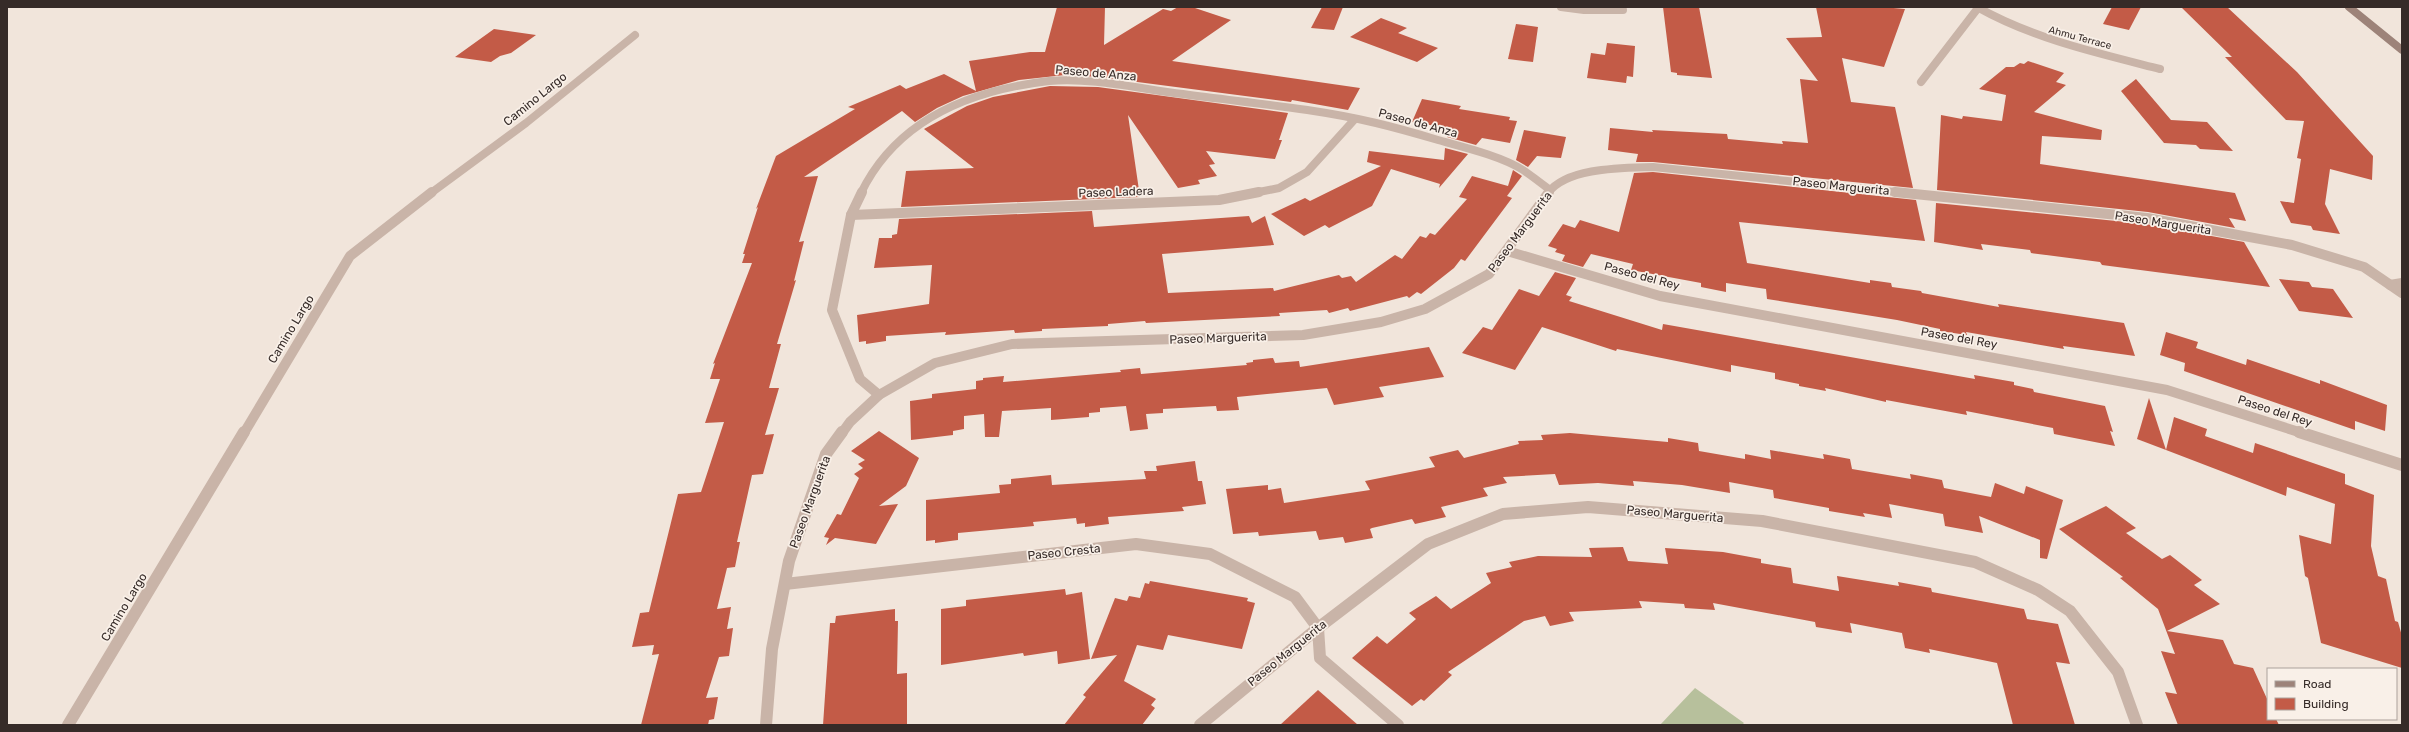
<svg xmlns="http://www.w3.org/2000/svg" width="2409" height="732" font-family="Rubik,sans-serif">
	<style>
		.green { fill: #b7c09c }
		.building { fill: #c35b47 }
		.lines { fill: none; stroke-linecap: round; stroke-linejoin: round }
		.service-far2 { stroke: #c9b4a8; stroke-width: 8 }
		.service-far1 { stroke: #c9b4a8; stroke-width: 10 }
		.service { stroke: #c9b4a8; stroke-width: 12 }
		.minor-far2 { stroke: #c9b4a8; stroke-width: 8 }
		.minor-far1 { stroke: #c9b4a8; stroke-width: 10 }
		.minor { stroke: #c9b4a8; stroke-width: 12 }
		.secondary { stroke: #9d8379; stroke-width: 8 }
		.labels { text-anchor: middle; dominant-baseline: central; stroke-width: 3.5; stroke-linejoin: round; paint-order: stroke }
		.far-street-label { font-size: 10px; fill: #362b28; stroke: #f9f0e8 }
		.street-label { font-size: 12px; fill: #362b28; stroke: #f9f0e8 }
	</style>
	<rect width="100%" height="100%" fill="#f1e5db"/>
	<!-- green -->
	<path class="green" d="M1695,688L1744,723L1742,725H1660Z"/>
	<!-- building -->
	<g class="building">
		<path d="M1057,7H1105L1104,45L1163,9L1171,11L1178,7H1192L1231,20L1172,61L1360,88L1348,110L1292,100L1291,102L1099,77L1065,75L1019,80L963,96L937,108L915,122L902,111L804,177L818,176L799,242L804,241L794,281L796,280L777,344H781L769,388H779L765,435L774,434L763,474L752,475L737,542H740L735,567L727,568L717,609L731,607L727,629L733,628L729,656L719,657L706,698L718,697L714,719L709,720L708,725H641L659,654L652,655L654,645L632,647L640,613L649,612L678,494L701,492L724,422L705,423L720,379H710L715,363L713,364L752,263H742L745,254H743L758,207L756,209L776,156L855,109L848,107L900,85L906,89L944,74L976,91L969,61L1030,52H1045Z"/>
		<path d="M1322,7H1343L1334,30L1311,28Z"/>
		<path d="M1663,7H1699L1712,78L1677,75V73L1671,72Z"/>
		<path d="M1816,7H1882L1905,9L1884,67L1842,58L1851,102L1895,107L1913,188L1653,162H1636L1638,154L1608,150L1610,128L1653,132L1652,130L1727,134L1728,139L1783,144L1782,141L1808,143L1800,79L1818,81L1786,38L1822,37Z"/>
		<path d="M2112,7H2141L2129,30L2103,24Z"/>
		<path d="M2181,7H2227L2297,72L2373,156L2372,180L2330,169L2325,204L2340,234L2313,230L2311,226L2291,223L2280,201L2294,203L2301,159L2297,158L2304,121L2286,120L2225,57H2232Z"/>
		<path d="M1381,18L1407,28L1398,33L1438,48L1417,62L1350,37Z"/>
		<path d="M1516,24L1538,27L1533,62L1508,59Z"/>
		<path d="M494,29L536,35L511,53L500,56L491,62L455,57Z"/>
		<path d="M1607,43L1635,46L1633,77L1627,76L1626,83L1587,78L1591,53L1605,55Z"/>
		<path d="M2028,61L2064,73L2056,82L2066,85L2034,112L2102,130L2101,140L2042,136L2040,164L2235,193L2246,221L2229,218L2235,228L2148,212L1937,190L1941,115L1962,119L1963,116L2002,121L2006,95L1979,89L2006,67H2014L2020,63L2024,64Z"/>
		<path d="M2136,79L2171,120L2207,122L2233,151L2200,149L2196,145L2164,143L2121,91Z"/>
		<path d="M1050,86L1098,87L1288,113L1279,140H1282L1275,159L1206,151L1215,164L1209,165L1217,176L1198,180L1200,184L1178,188L1128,115L1140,197L901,207L906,171L974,168L924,129L967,106L993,97Z"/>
		<path d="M1422,99L1461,106L1459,109L1510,117L1509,120L1517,121L1510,143L1482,138L1476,145L1447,137L1448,128L1412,122Z"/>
		<path d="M1524,130L1566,137L1561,158L1537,156L1528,167L1516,160Z"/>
		<path d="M1445,148L1468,154L1439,188L1440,184L1391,169L1372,206L1329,228L1325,225L1304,236L1271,214L1305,198L1310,201L1381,166L1367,162L1369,151L1444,160Z"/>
		<path d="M1513,170L1522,176L1507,196L1512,198L1465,261L1461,259L1454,268L1421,294L1417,292L1409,298L1407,296L1350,311L1348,308L1329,313L1327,310L1279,313L1280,316L1146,323L1145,321L1108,324V326L1042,329V331L1015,333L1014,330L945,335L946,332L886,336V341L866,344V341L859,342L857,315L929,304L932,265L874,268L879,238H892V235L897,234L899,219L1092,211L1094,227L1249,216L1252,223L1265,216L1274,245L1162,254L1168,293L1273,288L1274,291L1339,275L1342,278L1351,276L1356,282L1395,255L1402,259L1420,236L1426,238L1430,233L1435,235L1467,199L1459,197L1472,176L1508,186Z"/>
		<path d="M1653,172L1916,200L1925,241L1739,222L1747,263L1870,283V280L1891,283L1892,287L1921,291L1922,293L1999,307L1998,304L2124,323L2135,356L2063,346L2064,349L1966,332L1967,335L1940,331V329L1897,320L1767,299L1766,289L1726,283V292L1701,287V283L1631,270L1633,264L1591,254L1583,267L1562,261L1565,255L1555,252L1557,249L1548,246L1563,224L1575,228L1580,220L1619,232L1634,173Z"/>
		<path d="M1936,203L2146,224L2244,242L2270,287L2102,265L2100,262L2031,253L2030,250L1981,244L1983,250L1934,242Z"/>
		<path d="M1555,272L1576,278L1566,295L1572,297L1569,301L1662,330L1663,324L1975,379L1974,375L2014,382V385L2033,389L2034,392L2105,406L2113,432L2110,431L2115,446L2054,434L2053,428L1966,411L1967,415L1886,400V402L1825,388L1826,391L1799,386V384L1775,379V373L1731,365V372L1617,349L1616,351L1542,327L1515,370L1462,353L1483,327L1492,330L1519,289L1539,296Z"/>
		<path d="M2279,279L2309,282L2312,287L2333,289L2353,318L2299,311Z"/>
		<path d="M2166,332L2198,342L2196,348L2246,365L2247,359L2320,384V380L2387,405L2385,431L2355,421V430L2184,371L2185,363L2160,355Z"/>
		<path d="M1429,347L1444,377L1379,387L1384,397L1334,405L1327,388L1237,397L1239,410L1217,411L1216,406L1163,409V413L1146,414L1148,429L1130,431L1126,406L1100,408V412L1089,413V417L1051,420V408L1002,411L999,437H985L984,414L964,416V429L953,431V435L911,440L910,401L932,398V394L976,389V381L983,380V378L1004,376L1003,382L1121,372L1120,370L1140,368L1141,374L1247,365L1246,363L1253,362V360L1273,358L1275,363L1299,361L1300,367Z"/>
		<path d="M2149,398L2166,450L2137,439Z"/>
		<path d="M2174,417L2207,429L2205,436L2253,453L2255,443L2345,474V484L2374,495L2371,546L2378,576L2386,579L2395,621L2398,622L2402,636V668L2321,643L2308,578L2305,576L2299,535L2331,544L2335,504L2287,487L2286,496L2166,450Z"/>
		<path d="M879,431L919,458L906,486L879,506L898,504L876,544L835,538L826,545L829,538L824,537L837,514L841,515L859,478L854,474L863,468L858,464L865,460L851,451Z"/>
		<path d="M1570,433L1668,442V438L1698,443L1699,451L1745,459V454L1771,459L1770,450L1824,459L1823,454L1850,459L1852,469L1911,479L1910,474L1942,480L1944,488L1991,497L1995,483L2024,494L2026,486L2063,500L2047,559L2040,558V540L1979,516L1983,533L1945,526L1943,514L1889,504L1892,518L1863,513L1865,517L1829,511V508L1774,498L1773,490L1729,482L1730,493L1682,485L1633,481L1634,486L1598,483L1559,485L1555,474L1503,477L1507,483L1483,488L1488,496L1441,507L1446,517L1415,524L1412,519L1372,528L1370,529L1373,538L1345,543L1343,537L1319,540L1316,531L1259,536L1258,532L1233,534L1226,489L1268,485V490L1281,488L1284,503L1370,490L1365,481L1435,467L1429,457L1458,450L1464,458L1519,444L1518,441L1543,440L1541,435Z"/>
		<path d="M1195,461L1198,481H1202L1206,504L1182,507L1184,511L1108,517L1109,524L1085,527V523L1077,524L1076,518L1033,522L1034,526L958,533V540L935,543V540L926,541V500L1000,493L999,485L1011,484V479L1051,475L1052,485L1146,479L1144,471H1157L1156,466Z"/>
		<path d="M2106,506L2136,528L2126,533L2162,559L2170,555L2202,580L2194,585L2220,604L2167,631L2223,640L2234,664L2253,668L2268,701V719H2276L2279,725H2178L2165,692L2177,694L2161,651L2175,654L2158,609L2120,578L2123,577L2059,529Z"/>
		<path d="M1623,547L1628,561L1668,564L1665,548L1723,552L1761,559V563L1791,568L1793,583L1839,591L1837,576L1899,586L1898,582L1931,588L1932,592L2024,609L2027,619L2058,624L2070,664L2056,662L2075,725H2013L1997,663L1929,649L1930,653L1905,648L1902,633L1850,623L1852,633L1816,627L1815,622L1713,603L1715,610L1685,608L1684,604L1639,601L1642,608L1569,612L1574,621L1550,626L1545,616L1524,621L1448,672L1452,675L1424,701L1421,699L1412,706L1352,658L1377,636L1387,644L1416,619L1409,613L1436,596L1451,609L1491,583L1486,573L1512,567L1509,562L1538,556L1592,557L1589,548Z"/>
		<path d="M1150,581L1248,598L1247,601L1255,603L1242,649L1168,635L1163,650L1137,645L1124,681L1156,699L1151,705L1155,708L1142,725H1064L1086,697L1083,695L1117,655L1091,659L1115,598L1127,601L1129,596L1140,598L1145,583L1149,584Z"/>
		<path d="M1065,589L1066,595L1082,592L1090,659L1058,664L1057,651L1024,656L1023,653L941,665V609L966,606V600Z"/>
		<path d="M895,609V621H898L897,674L907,673V725H823L830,623H835L836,616Z"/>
		<path d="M1318,690L1358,725H1280Z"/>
	</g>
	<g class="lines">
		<!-- service-far2 -->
		<path class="service-far2" d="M1921,82L1978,8"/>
		<!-- service-far1 -->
		<path class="service-far1" d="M2390,285L2402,283"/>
		<!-- service -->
		<path class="service" d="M1318,628L1320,658L1398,725"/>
		<!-- minor-far2 -->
		<g class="minor-far2">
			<path d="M1561,7L1584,10H1623"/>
			<path d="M1977,7C2034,39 2097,53 2160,69"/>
			<path d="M431,193L526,123L635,35"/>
			<path d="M861,193C897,119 971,90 1049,81C1092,77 1140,89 1183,94C1248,103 1313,108 1376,123C1397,128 1418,134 1438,140C1463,147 1501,156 1523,170C1532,176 1541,183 1550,190"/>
			<path d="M1254,193L1279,188L1307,172L1354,120"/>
			<path d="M1548,193C1567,167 1624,168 1653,167L1905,193"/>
		</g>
		<!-- minor-far1 -->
		<g class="minor-far1">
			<path d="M862,192L851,215L832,310L860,379L879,395"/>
			<path d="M1895,192L2147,218L2292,245L2364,267L2402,293"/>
			<path d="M851,215L1219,200L1259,192"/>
			<path d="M1507,251L1660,296L2167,390L2302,433"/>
			<path d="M244,433L350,256L432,192"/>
			<path d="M842,433L850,422L879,395L935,363L1012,344L1303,335L1381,322L1425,309L1489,274L1549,192"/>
		</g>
		<!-- minor -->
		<g class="minor">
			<path d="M2299,432L2402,465"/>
			<path d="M785,584L1136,544L1210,554L1295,597L1318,628"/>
			<path d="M68,725L244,432"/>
			<path d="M766,725L772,649L789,561L826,454L842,432"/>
			<path d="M1200,725L1318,628L1428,544L1503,514L1588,507L1762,521L1975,562L2038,590L2070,611L2118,672L2137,725"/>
		</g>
		<!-- secondary -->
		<path class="secondary" d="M2349,7L2402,50"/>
	</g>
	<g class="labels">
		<!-- far-street labels -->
		<g class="far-street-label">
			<text transform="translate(2080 38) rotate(15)">Ahmu Terrace</text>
		</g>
		<!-- street labels -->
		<g class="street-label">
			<text transform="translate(1096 73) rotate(5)">Paseo de Anza</text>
			<text transform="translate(535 99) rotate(-39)">Camino Largo</text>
			<text transform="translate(1418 123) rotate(15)">Paseo de Anza</text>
			<text transform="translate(1841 186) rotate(6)">Paseo Marguerita</text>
			<text transform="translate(1116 192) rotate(-2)">Paseo Ladera</text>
			<text transform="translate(2163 223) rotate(9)">Paseo Marguerita</text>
			<text transform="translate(1520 232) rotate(-53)">Paseo Marguerita</text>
			<text transform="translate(1642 276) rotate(15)">Paseo del Rey</text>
			<text transform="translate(291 329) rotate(-59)">Camino Largo</text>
			<text transform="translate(1218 338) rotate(-2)">Paseo Marguerita</text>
			<text transform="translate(1959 338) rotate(10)">Paseo del Rey</text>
			<text transform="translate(2275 411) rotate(18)">Paseo del Rey</text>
			<text transform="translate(810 502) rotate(-70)">Paseo Marguerita</text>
			<text transform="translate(1675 514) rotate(5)">Paseo Marguerita</text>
			<text transform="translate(1064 552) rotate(-6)">Paseo Cresta</text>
			<text transform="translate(124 607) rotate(-59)">Camino Largo</text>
			<text transform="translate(1287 653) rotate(-39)">Paseo Marguerita</text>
		</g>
	</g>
	<!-- border -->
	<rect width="2409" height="732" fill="none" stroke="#362b28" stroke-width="16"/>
	<!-- legend -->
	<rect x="2267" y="668" width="130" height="52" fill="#f9f0e8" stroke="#aba19b"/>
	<rect x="2275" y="681" width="20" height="6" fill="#9d8379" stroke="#aba19b"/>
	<text x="2303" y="688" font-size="12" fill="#362b28">Road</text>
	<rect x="2275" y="698" width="20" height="12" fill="#c35b47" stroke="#aba19b"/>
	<text x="2303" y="708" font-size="12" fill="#362b28">Building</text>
</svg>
